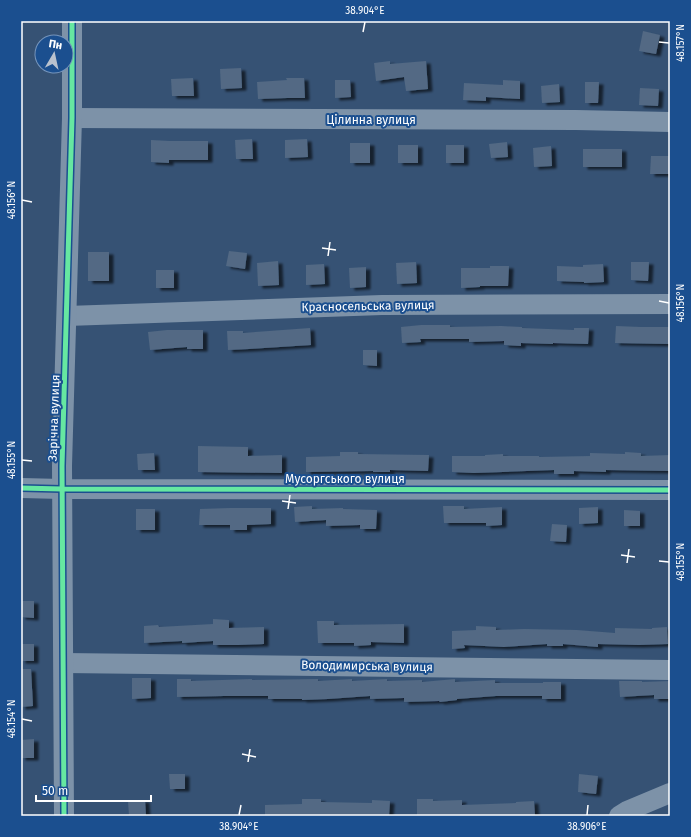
<svg xmlns="http://www.w3.org/2000/svg" width="691" height="837" font-family="'Fira Sans',sans-serif">
	<style>
		.building { fill: #526984; filter: url(#shadow) }
		.lines { fill: none; stroke-linecap: round; stroke-linejoin: round }
		.minor { stroke: #7d92a8; stroke-width: 20 }
		.cycleway-casing { stroke: #1b4f8f; stroke-width: 8 }
		.cycleway { stroke: #66e7a1; stroke-width: 5 }
		.ticks { fill: none; stroke: #fff; stroke-width: 1.5 }
		.labels { text-anchor: middle; dominant-baseline: central; stroke-width: 4; stroke-linejoin: round; paint-order: stroke }
		.street-label { font-size: 12px; fill: #fff; stroke: #1b4f8f }
		.neatline { fill: none; stroke: #fff; stroke-width: 1.5 }
		.ticks-label { font-size: 10px; text-anchor: middle; fill: #fff }
	</style>
	<defs>
		<filter id="shadow"><feDropShadow dx="4.5" dy="2.5" stdDeviation="1" flood-color="#0009"/></filter>
	</defs>
	<rect width="100%" height="100%" fill="#365274"/>
	<!-- building -->
	<g class="building">
		<path d="M643,31L660,35L656,54L639,51Z"/>
		<path d="M390,61V64L426,61L428,89L406,91L404,77L376,81L374,63Z"/>
		<path d="M241,68L242,88L221,89L220,69Z"/>
		<path d="M193,78L194,96H172L171,79Z"/>
		<path d="M286,78H304L305,98H287L258,99L257,82L287,80Z"/>
		<path d="M335,80H350L351,97L335,98Z"/>
		<path d="M503,80L520,81V99L486,97V101L463,100L464,83L503,85Z"/>
		<path d="M585,82H599L598,103H585Z"/>
		<path d="M559,84L560,102L542,103L541,86Z"/>
		<path d="M640,88L659,89L658,106L639,105Z"/>
		<path d="M252,139L253,159H236L235,140Z"/>
		<path d="M307,139L308,157L285,158V140Z"/>
		<path d="M151,140L170,141H208V160H169V163L151,162Z"/>
		<path d="M507,142L508,157L491,158L489,144Z"/>
		<rect x="350" y="143" width="20" height="20"/>
		<rect x="398" y="145" width="20" height="18"/>
		<rect x="446" y="145" width="18" height="18"/>
		<path d="M551,146L552,166L534,167L533,148Z"/>
		<rect x="583" y="149" width="39" height="18"/>
		<path d="M651,156H670V174H650Z"/>
		<path d="M229,251L247,253L245,269L226,266Z"/>
		<rect x="88" y="252" width="21" height="29"/>
		<path d="M278,261L279,285L258,286L257,263Z"/>
		<path d="M416,262L417,283L397,284L396,263Z"/>
		<path d="M631,262H649L648,281L631,280Z"/>
		<path d="M324,264L325,284L306,285V265Z"/>
		<path d="M603,264L604,282L584,283V282L557,281V266L583,267V265Z"/>
		<path d="M490,266H509L508,286H480V287L461,288V268H490Z"/>
		<path d="M366,267V287L350,288L349,268Z"/>
		<rect x="156" y="270" width="18" height="18"/>
		<path d="M421,325H450V327L501,326L522,327V328L574,330V328H589L588,344L553,343V344L521,343V346L504,345V341L469,342V339H420L421,342L402,343L401,327Z"/>
		<path d="M616,326L641,327H669V344L615,343Z"/>
		<path d="M310,328L311,345L249,349L228,350L227,331H243V333Z"/>
		<path d="M167,330H203V349H187V347L150,350L148,332Z"/>
		<path d="M363,350H377V366L363,365Z"/>
		<path d="M198,446L248,447V456L282,455V473L198,472Z"/>
		<path d="M340,452H358V454L429,455L428,471L390,470V472H373V471L306,472V457L340,456Z"/>
		<path d="M625,452L641,453V456L670,455V471L606,470V472L574,471V474H554V470L474,473L452,472V456H485V455L503,454V456H539V457L590,456V453L625,454Z"/>
		<path d="M154,453L155,470H138L137,454Z"/>
		<path d="M312,506V509L343,508V509L377,510L376,529H360V525L326,526V520L295,522L294,507Z"/>
		<path d="M443,506H464V509L502,507V525L486,526V523H444Z"/>
		<path d="M598,507V523L579,524V508Z"/>
		<path d="M230,508H271V524L247,525V530H230V525H199L200,509Z"/>
		<rect x="136" y="509" width="19" height="21"/>
		<path d="M624,510L640,511V526H624Z"/>
		<path d="M552,524L567,525L566,542L550,541Z"/>
		<path d="M21,601H34V618L21,617Z"/>
		<path d="M213,619L229,620V628L264,627V644L238,645H213V641L182,643V641L144,643V626L158,625L159,627L213,624Z"/>
		<path d="M317,621H334V625L404,624V643L371,642V645L354,646V643H318Z"/>
		<path d="M476,626L496,627V630L524,629L577,630L615,633V628L652,629V628L667,627L668,644L639,645L598,644V647L563,644V646H547V644L504,647L464,645L465,648L452,649V631L476,630Z"/>
		<rect x="21" y="644" width="13" height="17"/>
		<path d="M21,669H31L33,706L21,707Z"/>
		<path d="M132,678H151V698L132,699Z"/>
		<path d="M177,679H191V681L252,679V680L318,679V681L352,679V681L387,679V681L422,680V682L455,679V682L495,680V683H543V682H561V699H542V696H496L457,699V700L440,702L439,701L404,702V698L370,699V696L328,699L302,700V699H268V696H224L177,697Z"/>
		<path d="M619,681H642V682L670,681V699H654V695L620,697Z"/>
		<path d="M34,739V758H21V740Z"/>
		<path d="M169,774H185V789H170Z"/>
		<path d="M579,774L598,776L596,794L578,792Z"/>
		<path d="M302,799H321V802L372,803V800L390,801L389,816H265V805L302,804Z"/>
		<path d="M417,799H433V801L462,800V805L516,803V802L534,801L535,816H417Z"/>
		<path d="M145,800L146,816H129L128,801Z"/>
	</g>
	<g class="lines">
		<!-- minor -->
		<g class="minor">
			<path d="M72,118L576,120L670,122"/>
			<path d="M67,316L382,305L670,304"/>
			<path d="M21,488L62,489L670,490"/>
			<path d="M64,663L670,670"/>
			<path d="M64,816L62,466L72,118V21"/>
			<path d="M619,816L627,811L670,793"/>
		</g>
		<!-- cycleway casing -->
		<g class="cycleway-casing">
			<g id="cycleway">
				<path d="M21,488L62,489L670,490"/>
				<path d="M64,816L62,466L72,118V21"/>
			</g>
		</g>
		<!-- cycleway -->
		<use href="#cycleway" class="cycleway"/>
	</g>
	<!-- ticks -->
	<path class="ticks" d="M363,32L365,22M659,42L669,43M22,200L32,202M322,248L336,250M328,256L330,242M659,301L669,303M22,460L32,461M282,501L296,503M288,509L290,495M621,555L635,557M659,561L669,562M627,563L629,549M22,719L32,721M242,754L256,757M248,762L250,749M239,815L241,805M587,815L588,805"/>
	<g class="labels">
		<!-- street labels -->
		<g class="street-label">
			<text x="371" y="120">Цілинна вулиця</text>
			<text transform="translate(368 306) rotate(-1)">Красносельська вулиця</text>
			<text transform="translate(54 418) rotate(-88)">Зарічна вулиця</text>
			<text x="345" y="479">Мусоргського вулиця</text>
			<text transform="translate(367 666) rotate(1)">Володимирська вулиця</text>
		</g>
	</g>
	<!-- border -->
	<rect width="691" height="837" fill="none" stroke="#1b4f8f" stroke-width="44"/>
	<!-- north arrow -->
	<g transform="translate(54 54) rotate(9)"><circle r="19" fill="#1b4f8f" stroke="#7695bc"/>
	<path d="M0-3L7 15L0 10L-7 15Z" fill="#b9c2ce"/>
	<text y="-6" font-size="11" font-weight="bold" text-anchor="middle" fill="#ffffff">Пн</text>
	</g>
	<!-- scale -->
	<path d="M36 795v6h115v-6" fill="none" stroke="#ffffff" stroke-width="2"/>
	<text x="42" y="795" font-size="12" fill="#ffffff" stroke="#1b4f8f" stroke-width="3" paint-order="stroke">50 m</text>
	<rect x="22" y="22" width="647" height="793" class="neatline"/>
	<g class="ticks-label">
		<text x="365" y="14">38.904°E</text>
		<text transform="translate(680 43) rotate(-90)" y="4">48.157°N</text>
		<text transform="translate(11 200) rotate(-90)" y="4">48.156°N</text>
		<text transform="translate(680 303) rotate(-90)" y="4">48.156°N</text>
		<text transform="translate(11 460) rotate(-90)" y="4">48.155°N</text>
		<text transform="translate(680 562) rotate(-90)" y="4">48.155°N</text>
		<text transform="translate(11 719) rotate(-90)" y="4">48.154°N</text>
		<text x="239" y="830">38.904°E</text>
		<text x="587" y="830">38.906°E</text>
	</g>
</svg>
